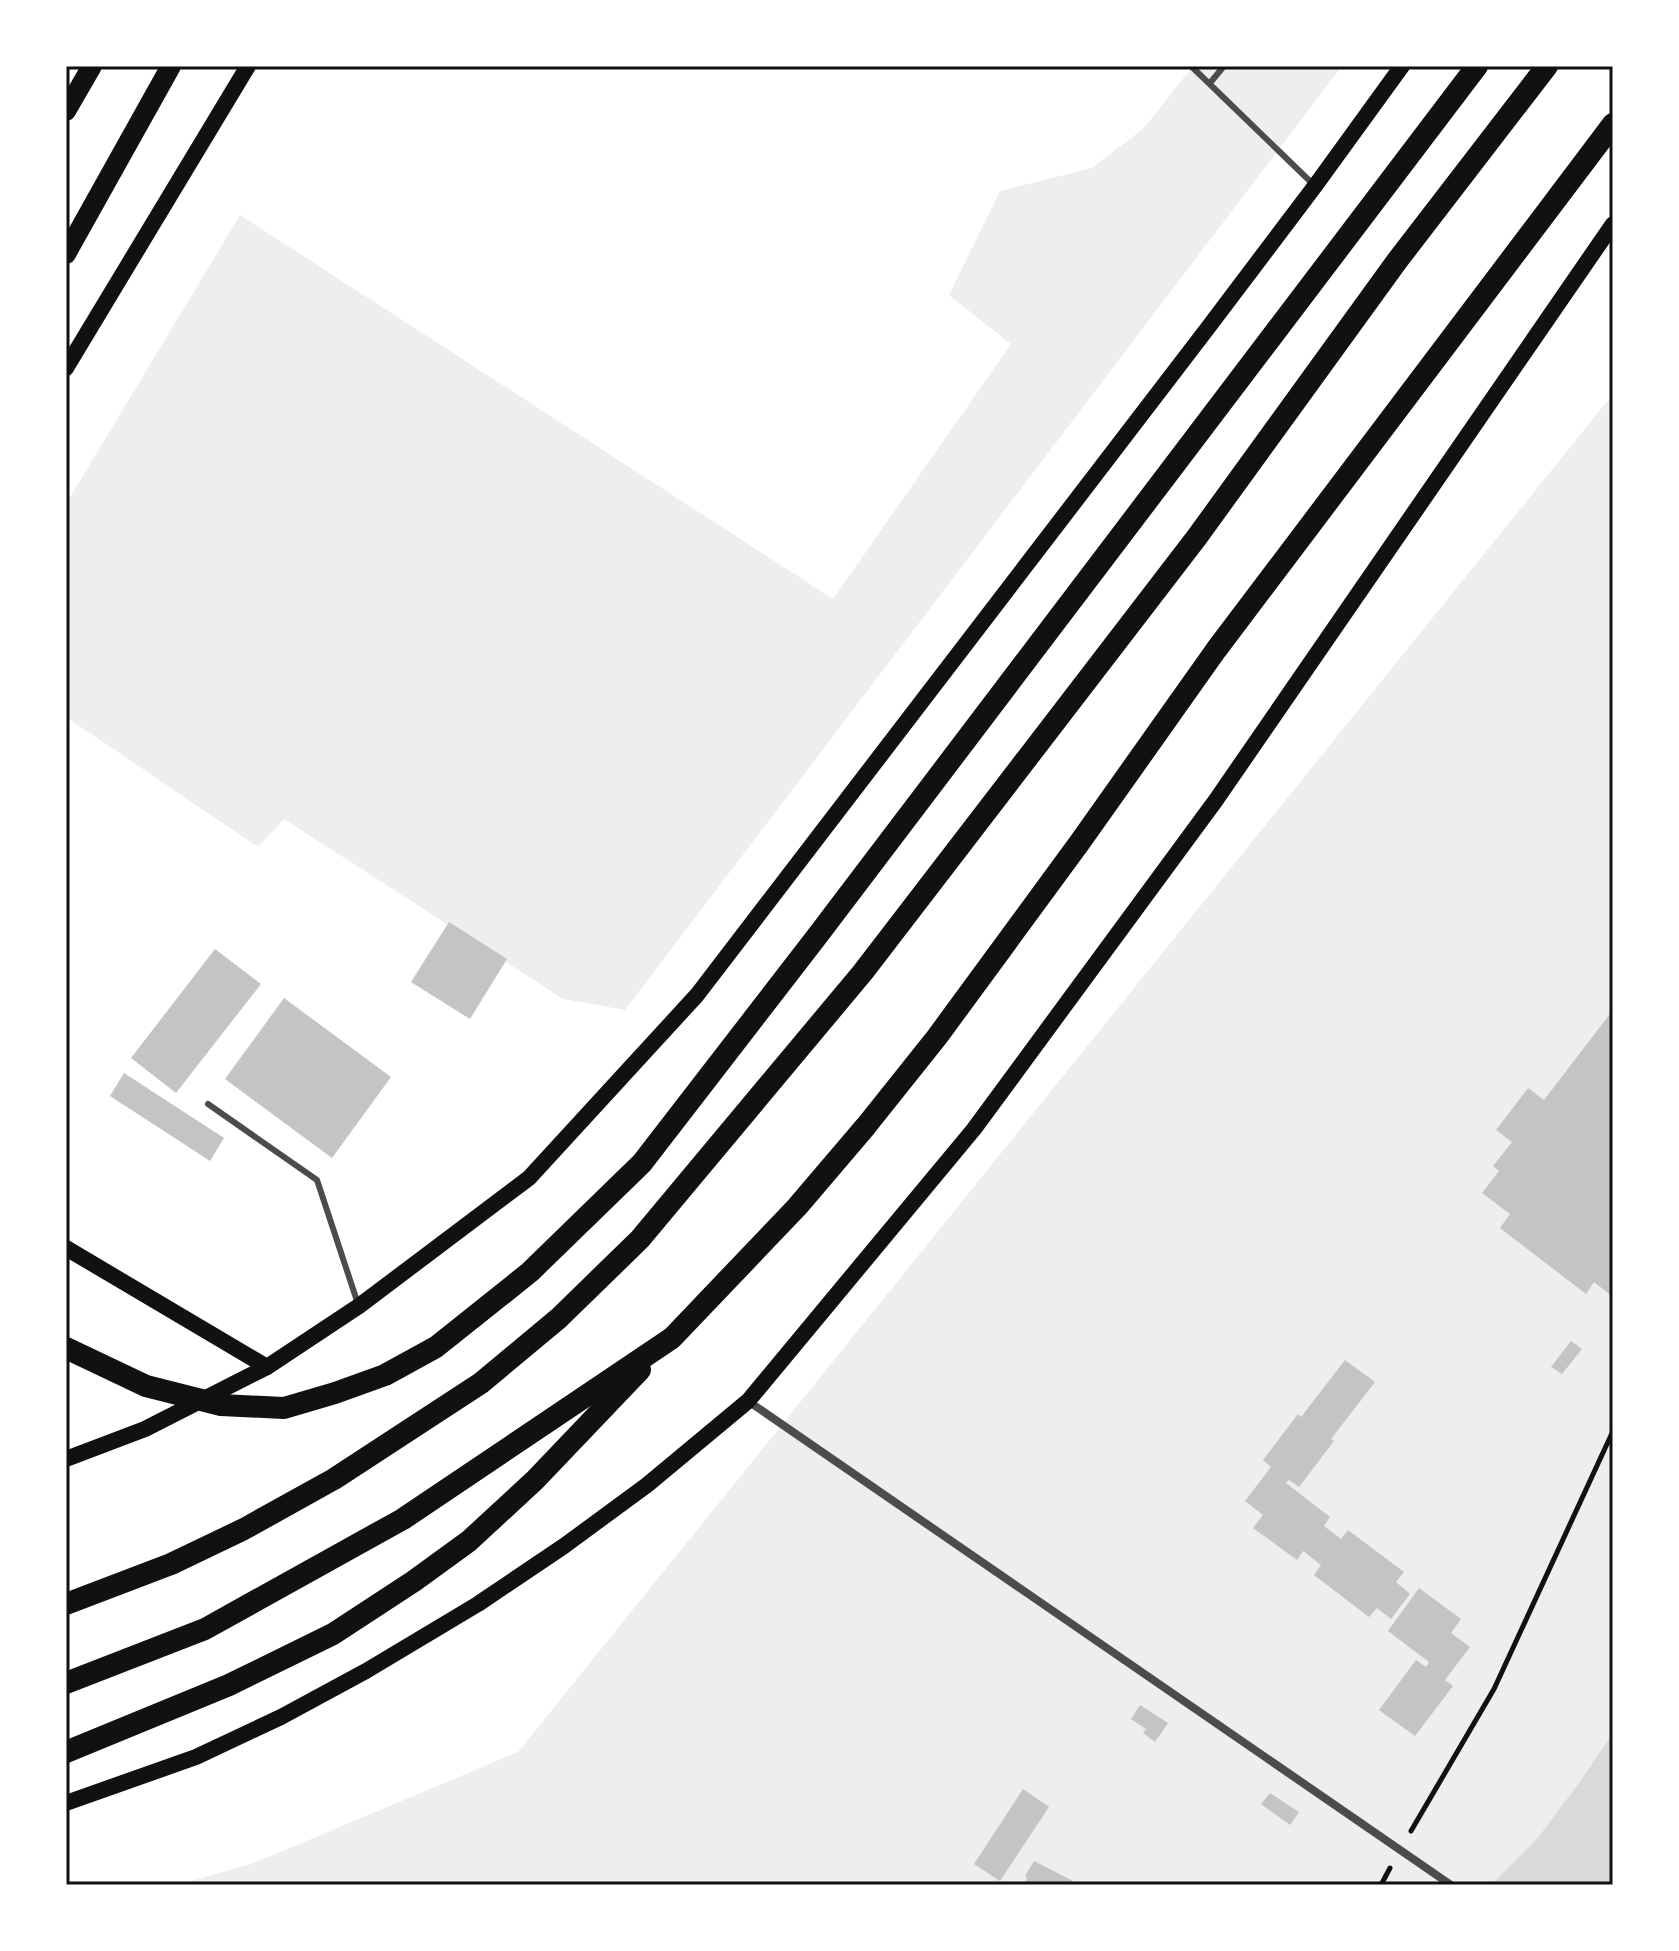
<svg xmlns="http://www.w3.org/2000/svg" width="1679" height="1951" font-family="Overpass,sans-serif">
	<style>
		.green { fill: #eee }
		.water { fill: #d9d9d9 }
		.building { fill: #c4c4c4 }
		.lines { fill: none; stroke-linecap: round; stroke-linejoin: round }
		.path { stroke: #111; stroke-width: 5 }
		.service { stroke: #4c4c4c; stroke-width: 6 }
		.minor { stroke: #4c4c4c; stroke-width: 8 }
		.secondary { stroke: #111; stroke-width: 16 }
		.primary { stroke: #111; stroke-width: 20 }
		.trunk { stroke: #111; stroke-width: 22 }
		.neatline { fill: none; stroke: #111; stroke-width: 3 }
	</style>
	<rect width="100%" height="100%" fill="#fff"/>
	<!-- green -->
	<g class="green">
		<path d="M1193,66H1342L625,1010L563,999L284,819L258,847L66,717V504L240,215L833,599L1011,344L949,295L1000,191L1092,168L1144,128Z"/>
		<path d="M1613,394V1885H178L254,1863L518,1752Z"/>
	</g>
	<!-- water -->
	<path class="water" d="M1613,1733V1885H1491L1537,1839L1579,1783Z"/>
	<!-- building -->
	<g class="building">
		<path d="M449,922L507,959L470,1019L411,982Z"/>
		<path d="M215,949L261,984L176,1093L131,1058Z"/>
		<path d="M284,998L391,1077L332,1158L225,1079Z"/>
		<path d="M1613,1010V1297L1594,1282L1586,1294L1500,1228L1510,1214L1482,1193L1499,1171L1493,1166L1512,1142L1496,1130L1528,1088L1544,1100Z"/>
		<path d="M124,1073L224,1138L210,1161L110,1096Z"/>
		<path d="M1571,1341L1582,1349L1562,1374L1551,1367Z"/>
		<path d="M1345,1360L1375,1382L1331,1439L1334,1441L1299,1487L1289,1480L1286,1483L1330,1517L1324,1526L1341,1539L1348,1530L1404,1572L1396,1582L1410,1594L1391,1619L1377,1608L1369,1617L1314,1575L1321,1565L1303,1551L1297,1560L1253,1528L1263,1515L1245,1501L1271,1467L1263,1460L1298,1414L1301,1417Z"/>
		<path d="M1419,1588L1461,1619L1451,1633L1470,1647L1445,1680L1453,1686L1415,1736L1379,1710L1416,1660L1426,1667L1429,1662L1388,1631Z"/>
		<path d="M1140,1705L1168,1723L1155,1742L1143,1733L1146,1729L1131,1719Z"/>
		<path d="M1023,1789L1049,1807L1000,1881L974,1864Z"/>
		<path d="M1270,1793L1299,1812L1290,1825L1261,1804Z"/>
		<path d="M1034,1861L1073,1881L1070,1885H1024L1027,1878L1025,1876Z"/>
	</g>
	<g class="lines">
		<!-- path -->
		<g class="path">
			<path d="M1411,1831L1494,1689L1613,1431"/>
			<path d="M1381,1885L1390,1868"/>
		</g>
		<!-- service -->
		<g class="service">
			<path d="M1191,66L1315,186"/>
			<path d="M1210,83L1224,66"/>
			<path d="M208,1104L317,1180L358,1304"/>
		</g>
		<!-- minor -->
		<path class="minor" d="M748,1401L1451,1885"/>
		<!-- secondary -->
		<g class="secondary">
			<path d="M66,368L248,66"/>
			<path d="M66,1248L267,1367"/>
			<path d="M66,1459L145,1429L267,1367L359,1306L529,1178L697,995L1207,329L1315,186L1402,66"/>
			<path d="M66,1803L196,1757L281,1717L366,1671L478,1604L564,1546L647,1485L748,1401L974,1129L1216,800L1613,224"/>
		</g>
		<!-- primary -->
		<g class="primary">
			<path d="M66,111L92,66"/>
			<path d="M66,254L171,66"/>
		</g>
		<!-- trunk -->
		<g class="trunk">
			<path d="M66,1348L146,1386L221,1405L284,1408L335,1393L385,1375L436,1347L530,1272L642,1163L818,935L1477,66"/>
			<path d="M66,1604L171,1564L244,1529L334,1479L481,1383L559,1318L640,1239L863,972L1197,537L1397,261L1547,66"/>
			<path d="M66,1683L205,1629L403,1519L672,1338L797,1207L866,1126L937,1037L1080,842L1216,650L1613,124"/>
			<path d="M66,1752L229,1685L333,1634L414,1581L469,1541L535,1480L640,1370"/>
		</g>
	</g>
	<!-- border -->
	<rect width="1679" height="1951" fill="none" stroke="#ffffff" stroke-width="136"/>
	<rect x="68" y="68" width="1543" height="1815" class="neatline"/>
</svg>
